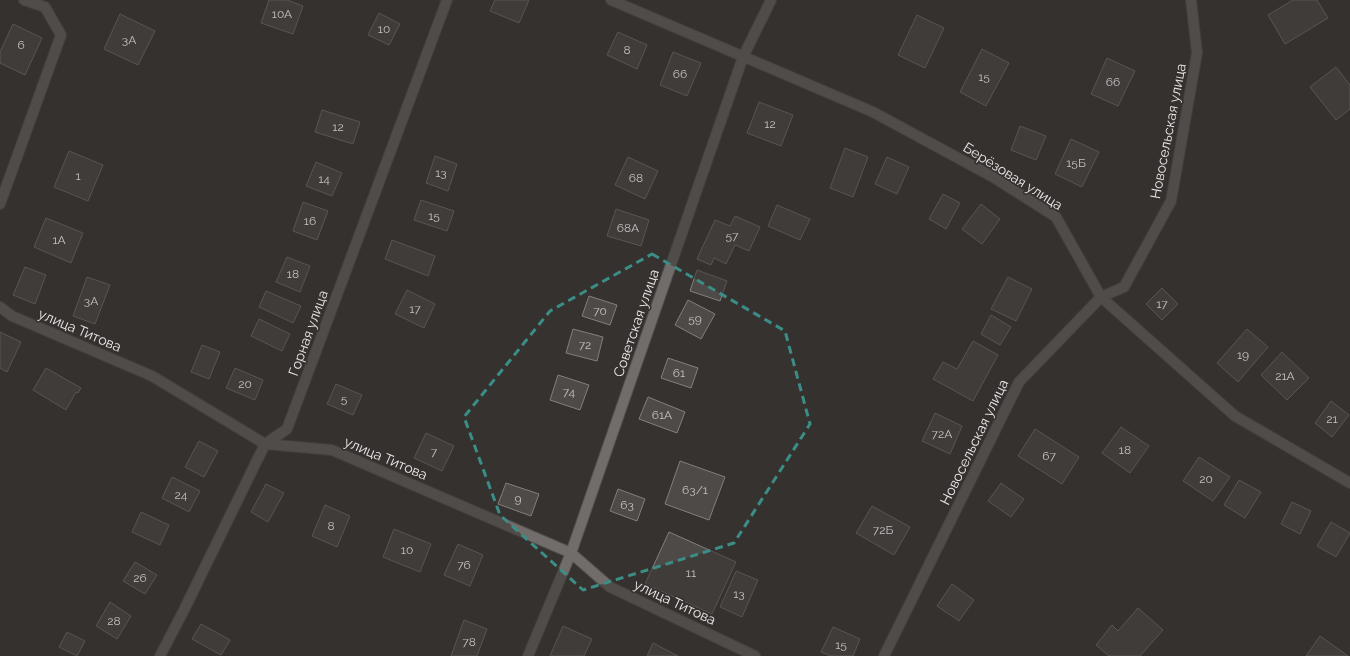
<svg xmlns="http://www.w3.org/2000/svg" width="1350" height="656" font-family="Raleway,sans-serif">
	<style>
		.building { fill: #4d4a48; stroke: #837f7d }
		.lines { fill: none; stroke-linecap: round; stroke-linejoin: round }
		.minor-casing { stroke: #53504e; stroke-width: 12 }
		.minor { stroke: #716d6b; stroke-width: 10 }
		.marked { fill: none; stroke: #3b8d86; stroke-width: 3; stroke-dasharray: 8 5; stroke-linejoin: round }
		.labels { text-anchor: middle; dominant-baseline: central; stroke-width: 3.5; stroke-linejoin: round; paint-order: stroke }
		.number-label { font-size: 12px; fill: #c4c1c0 }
		.street-label { font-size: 14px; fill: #ebe9e8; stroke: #353230 }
	</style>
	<rect width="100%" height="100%" fill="#353230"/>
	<!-- building -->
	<g class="building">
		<path d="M269,0H287L303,6L293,34L261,23Z"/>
		<path d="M495,0H529L519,23L490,11Z"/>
		<path d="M1293,0H1317L1328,18L1285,44L1268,15Z"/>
		<path d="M379,13L400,24L389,45L368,35Z"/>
		<path d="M120,14L155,31L138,65L104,49Z"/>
		<path d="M917,15L944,28L925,68L898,55Z"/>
		<path d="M13,24L42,38L25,75L0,63V52Z"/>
		<path d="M618,32L647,45L637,69L607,55Z"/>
		<path d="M982,49L1009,63L986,106L960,92Z"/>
		<path d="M673,52L701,63L687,96L660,85Z"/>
		<path d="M1107,58L1135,71L1118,106L1091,94Z"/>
		<path d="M1336,67L1350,85V109L1336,120L1310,87Z"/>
		<path d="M759,102L793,115L781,146L747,133Z"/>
		<path d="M322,110L360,122L353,144L315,132Z"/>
		<path d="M1020,126L1046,136L1036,160L1011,150Z"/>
		<path d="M1071,139L1099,152L1082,187L1055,174Z"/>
		<path d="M845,148L868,157L853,197L830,188Z"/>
		<path d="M69,151L103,165L88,201L54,187Z"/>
		<path d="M435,156L457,164L448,191L426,183Z"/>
		<path d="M628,157L658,171L645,199L615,185Z"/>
		<path d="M887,157L909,167L897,194L875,184Z"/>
		<path d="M316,162L342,173L332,196L306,186Z"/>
		<path d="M943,194L960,203L946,229L929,219Z"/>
		<path d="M421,200L454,211L447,231L414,220Z"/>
		<path d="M303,202L328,211L317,240L293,231Z"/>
		<path d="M981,204L1000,219L982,244L962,229Z"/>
		<path d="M777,205L810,219L800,240L768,226Z"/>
		<path d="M616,209L649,220L641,246L607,236Z"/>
		<path d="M735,216L760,227L749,251L735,245L726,264L714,258L711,265L697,259L715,220L730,226Z"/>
		<path d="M46,218L83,233L71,263L34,247Z"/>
		<path d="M392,240L435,256L428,276L385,259Z"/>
		<path d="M287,257L310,266L300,292L276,282Z"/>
		<path d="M25,267L46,275L35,304L13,295Z"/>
		<path d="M697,270L727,281L720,301L690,291Z"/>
		<path d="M87,277L110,285L95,324L73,316Z"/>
		<path d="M1008,277L1032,289L1016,321L991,309Z"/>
		<path d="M1162,288L1178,304L1162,320L1146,304Z"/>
		<path d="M407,290L435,304L424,328L395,314Z"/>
		<path d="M266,291L301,306L293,323L259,307Z"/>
		<path d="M589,296L617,305L610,325L582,316Z"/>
		<path d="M688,300L715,314L701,339L675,325Z"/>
		<path d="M991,315L1011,327L1000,345L981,334Z"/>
		<path d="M259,319L290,334L282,351L251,336Z"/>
		<path d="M573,329L603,337L597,361L566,353Z"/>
		<path d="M1247,329L1268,347L1238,382L1217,363Z"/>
		<path d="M0,332L21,342L7,372L0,368Z"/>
		<path d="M973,341L998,355L973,401L933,379L943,362L957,369Z"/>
		<path d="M202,345L220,352L209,379L191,372Z"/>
		<path d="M1282,352L1309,378L1287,400L1261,375Z"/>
		<path d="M668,358L698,368L691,388L661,378Z"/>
		<path d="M46,368L81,388L78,393L76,392L66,410L33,390Z"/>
		<path d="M235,368L263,380L255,400L226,388Z"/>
		<path d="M558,375L589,385L580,410L550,400Z"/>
		<path d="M336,384L362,395L353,415L327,404Z"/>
		<path d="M648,397L685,412L677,433L639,419Z"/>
		<path d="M1331,401L1349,415L1332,437L1315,423Z"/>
		<path d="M935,413L962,426L950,454L922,441Z"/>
		<path d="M1121,427L1149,446L1130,473L1102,453Z"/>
		<path d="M1035,429L1079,457L1062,484L1018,456Z"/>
		<path d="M426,433L454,446L442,471L414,458Z"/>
		<path d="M199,441L218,451L204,477L185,467Z"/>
		<path d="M1199,457L1230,477L1213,501L1183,481Z"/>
		<path d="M680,461L725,477L709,520L665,504Z"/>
		<path d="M172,477L200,491L189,512L162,498Z"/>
		<path d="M1239,480L1261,492L1245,518L1224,505Z"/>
		<path d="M506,483L539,494L531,516L498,504Z"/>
		<path d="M1001,483L1024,499L1011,517L988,501Z"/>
		<path d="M266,484L284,493L268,522L251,512Z"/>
		<path d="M618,489L645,499L637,521L610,511Z"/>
		<path d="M1292,502L1311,511L1300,534L1281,524Z"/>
		<path d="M325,505L350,516L337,547L312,536Z"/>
		<path d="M872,506L910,527L894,555L856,533Z"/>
		<path d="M141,512L169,525L160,545L132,532Z"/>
		<path d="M1331,522L1350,533L1336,557L1317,546Z"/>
		<path d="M394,529L431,544L420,572L383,557Z"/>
		<path d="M669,532L736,562L712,614L645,584Z"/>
		<path d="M458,544L483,555L470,586L444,575Z"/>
		<path d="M135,562L157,575L145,594L123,581Z"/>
		<path d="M736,571L758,580L742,617L720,607Z"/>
		<path d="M952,584L974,600L959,621L937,606Z"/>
		<path d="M110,602L131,616L117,639L96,626Z"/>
		<path d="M1138,608L1163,630L1140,656H1109L1096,645L1112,625L1118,631Z"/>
		<path d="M464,620L487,629L477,656H451Z"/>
		<path d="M201,624L230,640L221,655L192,639Z"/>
		<path d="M563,626L592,639L584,656H550Z"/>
		<path d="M833,627L860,639L853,656H831L821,652Z"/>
		<path d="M67,632L85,641L77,656L59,647Z"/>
		<path d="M1320,636L1348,656H1306Z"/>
		<path d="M653,643L678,656H647Z"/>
	</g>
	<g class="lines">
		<!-- minor casing -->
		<g class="minor-casing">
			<g id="minor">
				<path d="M611,0L873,112L993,177L1056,217L1101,297L1235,416L1350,483"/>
				<path d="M0,204L61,35L45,7L24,0"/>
				<path d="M0,307L12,316L152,376L265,444L332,450L571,553L610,587L755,656"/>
				<path d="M160,656L184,610L265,444L287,429L447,0"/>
				<path d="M528,656L571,553L743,57L771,0"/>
				<path d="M884,656L1019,382L1101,297L1124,287L1171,201L1197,53L1191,0"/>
			</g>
		</g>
		<!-- minor -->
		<use href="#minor" class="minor"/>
	</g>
	<!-- marked area -->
	<path d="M0 0H1350V656H0ZM652,254L785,331L810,424L734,543L583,590L500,515L464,417L550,311Z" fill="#353230" fill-opacity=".55" fill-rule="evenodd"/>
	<path class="marked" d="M652,254L785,331L810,424L734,543L583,590L500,515L464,417L550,311Z"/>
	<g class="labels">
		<!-- number labels -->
		<g class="number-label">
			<text x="282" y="14">10А</text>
			<text x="384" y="29">10</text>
			<text x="129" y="40">3А</text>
			<text x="21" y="45">6</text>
			<text x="627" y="50">8</text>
			<text x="680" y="74">66</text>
			<text x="984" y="77">15</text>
			<text x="1113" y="82">66</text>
			<text x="770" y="124">12</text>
			<text x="338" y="127">12</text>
			<text x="1076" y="163">15Б</text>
			<text x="441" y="173">13</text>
			<text x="78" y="176">1</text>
			<text x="636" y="178">68</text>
			<text x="324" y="179">14</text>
			<text x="434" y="216">15</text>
			<text x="310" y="221">16</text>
			<text x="628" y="228">68А</text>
			<text x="732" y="236">57</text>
			<text x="59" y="240">1А</text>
			<text x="293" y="274">18</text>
			<text x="91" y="301">3А</text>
			<text x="1162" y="304">17</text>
			<text x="415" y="309">17</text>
			<text x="600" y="311">70</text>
			<text x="695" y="319">59</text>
			<text x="585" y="345">72</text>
			<text x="1243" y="355">19</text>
			<text x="679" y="373">61</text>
			<text x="1285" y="376">21А</text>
			<text x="245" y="384">20</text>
			<text x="569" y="392">74</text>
			<text x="344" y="399">5</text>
			<text x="662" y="415">61А</text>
			<text x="1332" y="419">21</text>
			<text x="942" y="434">72А</text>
			<text x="1125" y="450">18</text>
			<text x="434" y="452">7</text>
			<text x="1049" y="456">67</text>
			<text x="1206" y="479">20</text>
			<text x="695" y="490">63/1</text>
			<text x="181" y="495">24</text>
			<text x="518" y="499">9</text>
			<text x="627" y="505">63</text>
			<text x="331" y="526">8</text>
			<text x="883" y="530">72Б</text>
			<text x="407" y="550">10</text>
			<text x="464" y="565">76</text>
			<text x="691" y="573">11</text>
			<text x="140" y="578">26</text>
			<text x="739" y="594">13</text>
			<text x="114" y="621">28</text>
			<text x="469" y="642">78</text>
			<text x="841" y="645">15</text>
		</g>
		<!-- street labels -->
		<g class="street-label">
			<text transform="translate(1168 131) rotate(-79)">Новосельская улица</text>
			<text transform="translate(1013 176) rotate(32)">Берёзовая улица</text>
			<text transform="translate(636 323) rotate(-71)">Советская улица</text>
			<text transform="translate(80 330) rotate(23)">улица Титова</text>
			<text transform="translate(308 333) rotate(-70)">Горная улица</text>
			<text transform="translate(974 442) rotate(-64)">Новосельская улица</text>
			<text transform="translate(386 458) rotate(23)">улица Титова</text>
			<text transform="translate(675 602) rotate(25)">улица Титова</text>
		</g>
	</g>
</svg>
